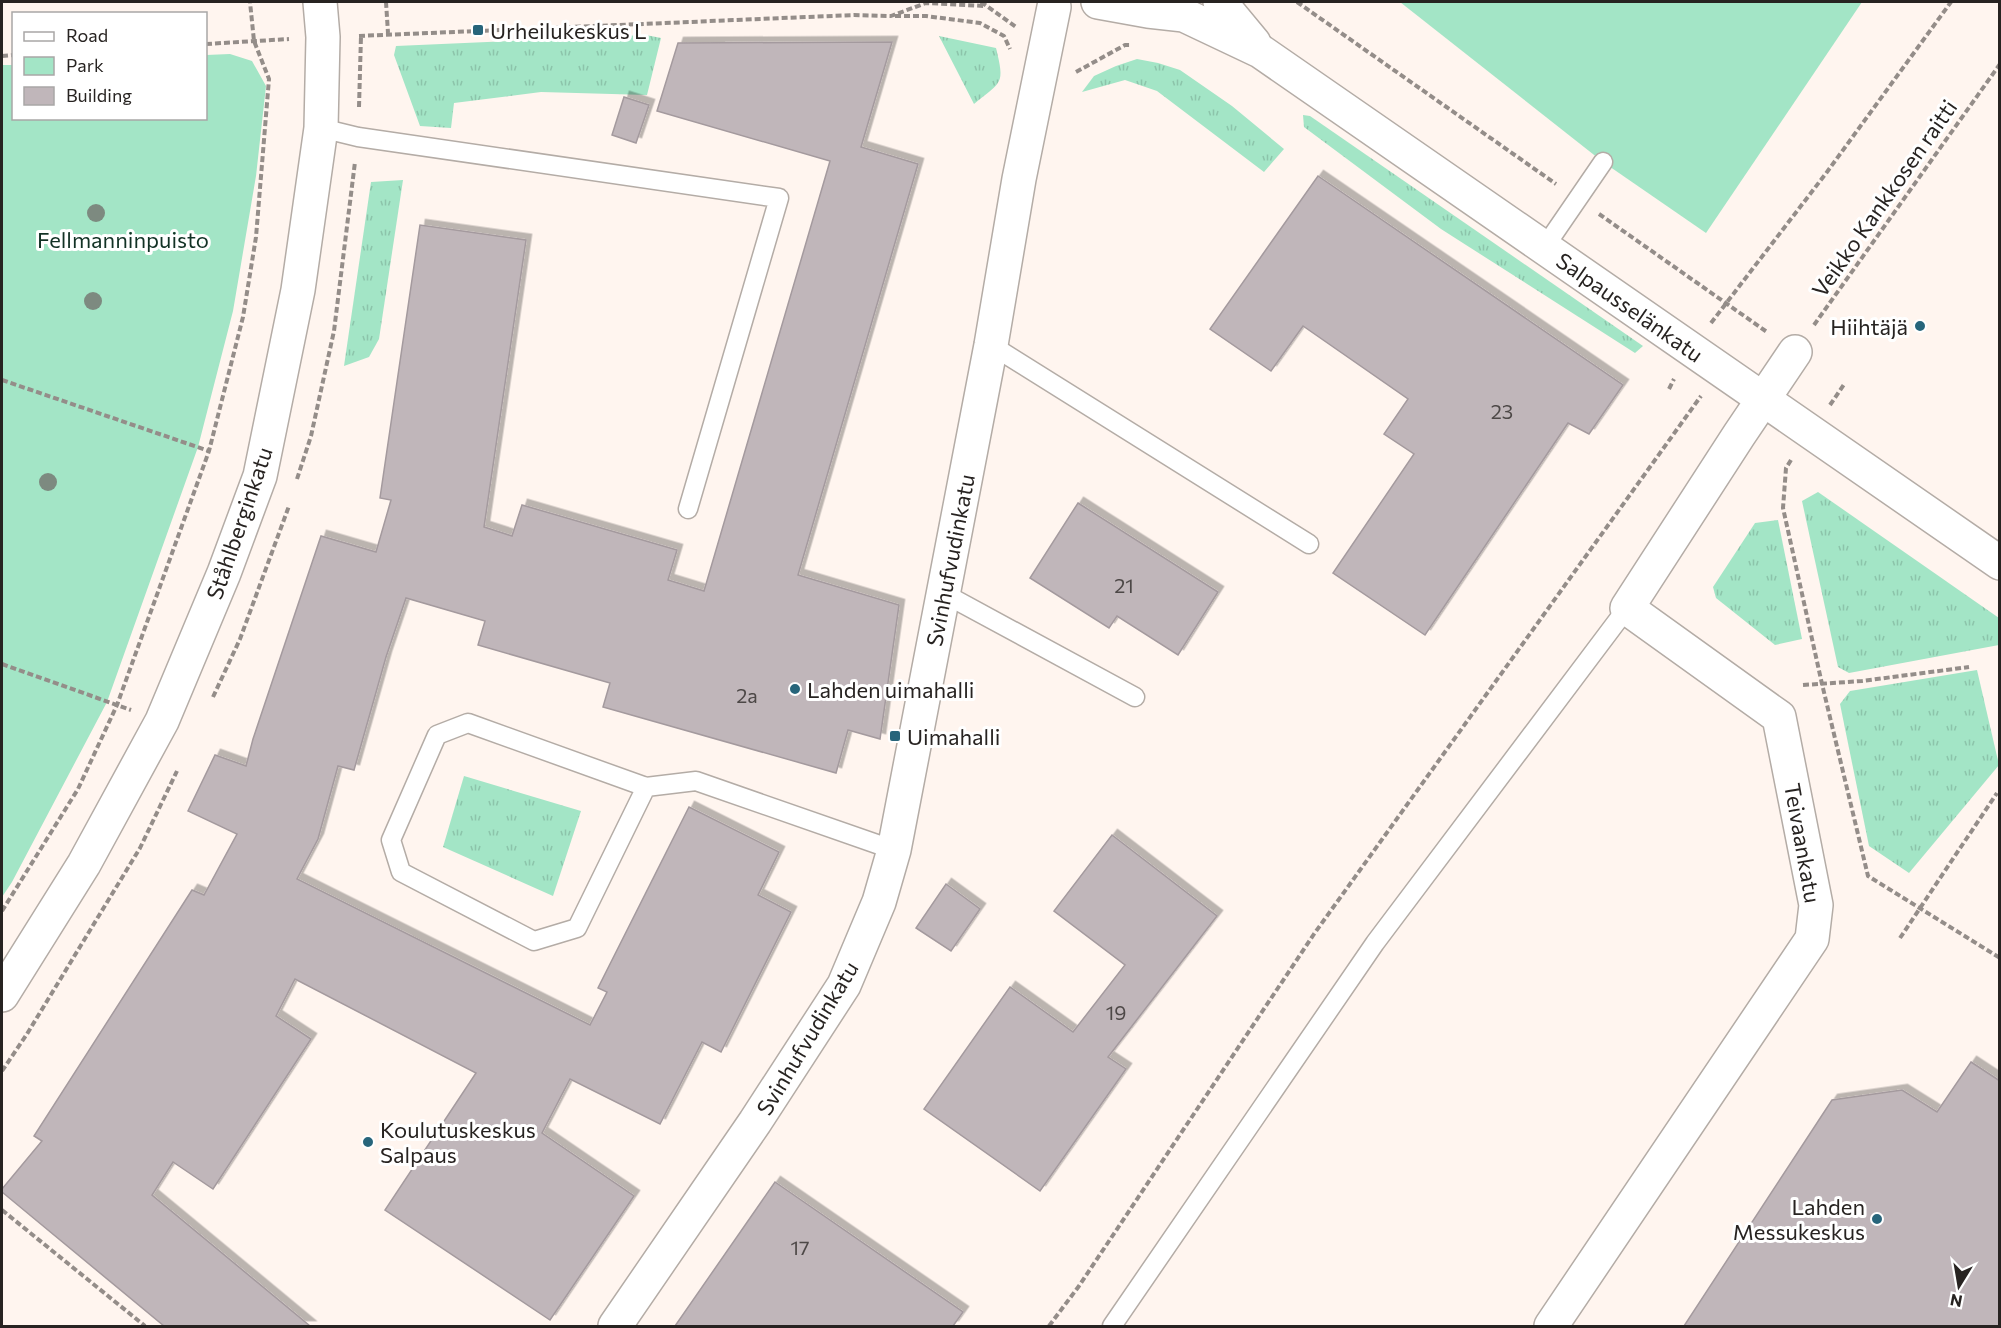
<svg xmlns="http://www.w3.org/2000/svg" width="2001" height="1328" font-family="Commissioner,sans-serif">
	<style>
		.grass { fill: url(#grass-tufts) }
		.park { fill: #a3e5c6 }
		.building { fill: #c0b6ba; stroke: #a49a9e; stroke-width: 1.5; filter: url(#shadow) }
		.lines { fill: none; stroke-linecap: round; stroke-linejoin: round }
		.service-casing { stroke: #b4aca6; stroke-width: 21 }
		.minor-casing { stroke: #b4aca6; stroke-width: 36 }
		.path { stroke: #948d89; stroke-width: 4; stroke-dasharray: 6 3; stroke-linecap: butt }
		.service { stroke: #fff; stroke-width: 18 }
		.minor { stroke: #fff; stroke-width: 33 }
		.tree { fill: #7d8a80 }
		.poi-dot { fill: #27657b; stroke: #fff; stroke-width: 2 }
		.labels { text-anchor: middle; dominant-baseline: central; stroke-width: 6; stroke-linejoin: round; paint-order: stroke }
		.number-label { font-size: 20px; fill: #4d4847 }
		.poi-label { font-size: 22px; fill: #272321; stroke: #fff; text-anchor: start }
		.street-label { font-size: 22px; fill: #272321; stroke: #fff }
		.park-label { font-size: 22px; fill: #123225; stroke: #fff }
	</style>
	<defs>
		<pattern id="grass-tufts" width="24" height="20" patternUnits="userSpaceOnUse" patternTransform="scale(1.5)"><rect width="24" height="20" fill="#a3e5c6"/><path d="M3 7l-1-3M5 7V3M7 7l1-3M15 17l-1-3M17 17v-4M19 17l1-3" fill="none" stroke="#8cc4aa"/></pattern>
		<filter id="shadow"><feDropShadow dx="5.5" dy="-5.5" stdDeviation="0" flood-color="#0004"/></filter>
	</defs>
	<rect width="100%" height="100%" fill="#fff5ef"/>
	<!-- grass -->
	<g class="grass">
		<path d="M646,35L661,38L647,95L541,92L454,103L451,128L420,126L394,55L396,46Z"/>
		<path d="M939,36L996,48C1005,85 1002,81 974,104Z"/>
		<path d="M1137,59L1158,63L1180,70L1232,106L1284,149L1264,172L1157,91L1125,80L1082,92L1094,76L1116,66Z"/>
		<path d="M1303,115L1310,116L1643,346L1635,353L1441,229L1304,127Z"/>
		<path d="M403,180L379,339L369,357L344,366L371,182Z"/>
		<path d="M1818,492L1999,618V645L1849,673L1838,667L1802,501Z"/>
		<path d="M1778,520L1802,639L1775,645L1716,598L1713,587L1755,523Z"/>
		<path d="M1977,670L1999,765L1909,873L1869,846L1840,704L1850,691Z"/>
		<path d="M464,776L581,811L553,896L443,847Z"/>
	</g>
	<!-- park -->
	<g class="park">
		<path d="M1400,2H1862L1706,233L1603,162Z"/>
		<path d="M230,54L252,61L266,86L256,176L233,311L198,447L107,702L12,882L2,897V65H13L14,118H206V55Z"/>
	</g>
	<!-- building -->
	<g class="building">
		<path d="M892,42L861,147L918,164L798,575L899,605L880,739L848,730L836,773L603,707L610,683L478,645L485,621L406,598L386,657L354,770L338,766L318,839L297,879L590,1025L607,992L598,988L689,807L779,852L758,895L791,912L721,1052L702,1042L660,1124L570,1079L542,1133L634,1196L550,1320L385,1210L476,1073L295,979L276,1016L311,1039L213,1189L173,1162L152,1195L310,1326H164L2,1192V1189L42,1141L34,1136L192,890L204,895L237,834L188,811L215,755L246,766L253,739L321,536L376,552L391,500L380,498L420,225L526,240L484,527L512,536L522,505L677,550L668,580L704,591L830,161L657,111L678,43Z"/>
		<path d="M624,97L649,105L636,143L612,135Z"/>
		<path d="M1318,176L1623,385L1589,434L1568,423L1425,635L1333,573L1414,454L1384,434L1408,399L1303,326L1271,371L1210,329Z"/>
		<path d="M1078,503L1218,592L1178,655L1117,616L1109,628L1030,578Z"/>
		<path d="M1112,835L1217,916L1108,1057L1126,1069L1040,1191L924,1109L1010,987L1073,1032L1125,965L1054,911Z"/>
		<path d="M946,884L980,909L951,951L916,928Z"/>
		<path d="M1971,1062L2000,1081V1326H1684L1832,1100L1902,1090L1937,1112Z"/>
		<path d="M775,1182L963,1312L953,1326H675Z"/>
	</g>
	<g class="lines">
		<!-- service casing -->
		<g class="service-casing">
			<g id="service">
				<path d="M321,128L358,137L779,198L688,509"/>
				<path d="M1544,248L1603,162"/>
				<path d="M991,345L1309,544"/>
				<path d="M943,593L1135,697"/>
				<path d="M646,787L577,928L534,941L401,872L391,840L437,735L468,723L646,787L696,781L894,850"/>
				<path d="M1112,1326L1375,943L1627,608"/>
			</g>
		</g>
		<!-- minor casing -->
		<g class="minor-casing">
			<g id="minor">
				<path d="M1098,2L1148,11L1184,15L1260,51L2000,563"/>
				<path d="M1220,2L1254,43"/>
				<path d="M2,995L84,864L162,721L224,573L260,476L298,290L321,128L323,37L320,2"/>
				<path d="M615,1326L755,1122L844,985L879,902L894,850L991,345L1019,179L1054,7"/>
				<path d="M1551,1326L1812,939L1816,905L1779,717L1627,608L1739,435L1795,352"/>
			</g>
		</g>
		<!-- path -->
		<g class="path">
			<path d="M386,2L388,33"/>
			<path d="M981,2L1016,27"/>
			<path d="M1297,2L1556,184"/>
			<path d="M895,16H926L980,23L1004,36L1010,49"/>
			<path d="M359,36L854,15L891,16L926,3L985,6"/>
			<path d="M206,44L289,39"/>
			<path d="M2,56L14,55"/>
			<path d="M1076,72L1125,45H1131"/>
			<path d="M359,107L361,36"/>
			<path d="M1599,214L1767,332"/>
			<path d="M1711,323L1827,172L1951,2"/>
			<path d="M1814,325L2000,64"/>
			<path d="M2,380L209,451"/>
			<path d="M1669,389L1674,379"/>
			<path d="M1830,405L1845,383"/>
			<path d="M1791,460L1786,468L1783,508L1822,684L1868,876L2000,958"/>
			<path d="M297,479L311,436L334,331L355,162"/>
			<path d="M2,664L131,710"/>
			<path d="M1803,685L1862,681L1969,667"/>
			<path d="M213,697L240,639L289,506"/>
			<path d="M2,911L78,789L117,705L209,451L243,317L256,237L269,79L254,41L250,2"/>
			<path d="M1900,938L1997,793"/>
			<path d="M2,1071L27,1034L140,848L177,771"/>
			<path d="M2,1210L145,1326"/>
			<path d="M1049,1326L1079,1286L1314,934L1701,396"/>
		</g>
		<!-- service -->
		<use href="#service" class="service"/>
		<!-- minor -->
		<use href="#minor" class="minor"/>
	</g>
	<!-- trees -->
	<g class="tree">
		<circle cx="96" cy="213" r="9"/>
		<circle cx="93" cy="301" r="9"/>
		<circle cx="48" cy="482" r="9"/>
	</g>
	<!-- markers -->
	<g class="poi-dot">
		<rect x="472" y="24" width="12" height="12" rx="3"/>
		<circle cx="1920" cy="326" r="6"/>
		<circle cx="795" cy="689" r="6"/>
		<rect x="889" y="730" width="12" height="12" rx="3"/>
		<circle cx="368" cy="1142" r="6"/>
		<circle cx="1877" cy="1219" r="6"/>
	</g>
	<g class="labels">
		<!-- number labels -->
		<g class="number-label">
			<text x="1502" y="411">23</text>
			<text x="1124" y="585">21</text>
			<text x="747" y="695">2a</text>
			<text x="1116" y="1012">19</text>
			<text x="800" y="1247">17</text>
		</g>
		<!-- poi labels -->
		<g class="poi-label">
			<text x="490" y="30">Urheilukeskus L</text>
			<text x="1908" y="326" text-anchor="end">Hiihtäjä</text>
			<text x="807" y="689">Lahden uimahalli</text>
			<text x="907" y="736">Uimahalli</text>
			<text x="380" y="1129">Koulutuskeskus<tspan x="380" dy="25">Salpaus</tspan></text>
			<text x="1865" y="1206" text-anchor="end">Lahden<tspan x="1865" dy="25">Messukeskus</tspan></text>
		</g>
		<!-- street labels -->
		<g class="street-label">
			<text transform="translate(1884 198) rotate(-55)">Veikko Kankkosen raitti</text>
			<text transform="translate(1630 307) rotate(35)">Salpausselänkatu</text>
			<text transform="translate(239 523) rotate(-71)">Ståhlberginkatu</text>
			<text transform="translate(950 560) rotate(-79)">Svinhufvudinkatu</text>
			<text transform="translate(1803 843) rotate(80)">Teivaankatu</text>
			<text transform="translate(807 1038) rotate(-59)">Svinhufvudinkatu</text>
		</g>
		<!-- park labels -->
		<g class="park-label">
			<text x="123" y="239">Fellmanninpuisto</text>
		</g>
	</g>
	<!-- border -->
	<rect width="2001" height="1328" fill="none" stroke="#272321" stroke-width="6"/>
	<!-- legend -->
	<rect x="12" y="12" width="195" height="108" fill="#ffffff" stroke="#a9a7a6" stroke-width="1.5"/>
	<rect x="24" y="32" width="30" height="9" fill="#ffffff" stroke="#a9a7a6" stroke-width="1.5"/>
	<text x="66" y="42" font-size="18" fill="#272321">Road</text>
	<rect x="24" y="57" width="30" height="18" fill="#a3e5c6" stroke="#a9a7a6" stroke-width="1.5"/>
	<text x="66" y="72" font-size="18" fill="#272321">Park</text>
	<rect x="24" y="87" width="30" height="18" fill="#c0b6ba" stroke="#a9a7a6" stroke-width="1.5"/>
	<text x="66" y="102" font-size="18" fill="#272321">Building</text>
	<!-- north arrow -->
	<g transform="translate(1959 1286) rotate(191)" stroke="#ffffff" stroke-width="4.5" paint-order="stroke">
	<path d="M0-4.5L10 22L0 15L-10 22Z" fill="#272321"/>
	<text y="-9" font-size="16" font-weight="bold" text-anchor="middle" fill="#272321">N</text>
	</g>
</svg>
